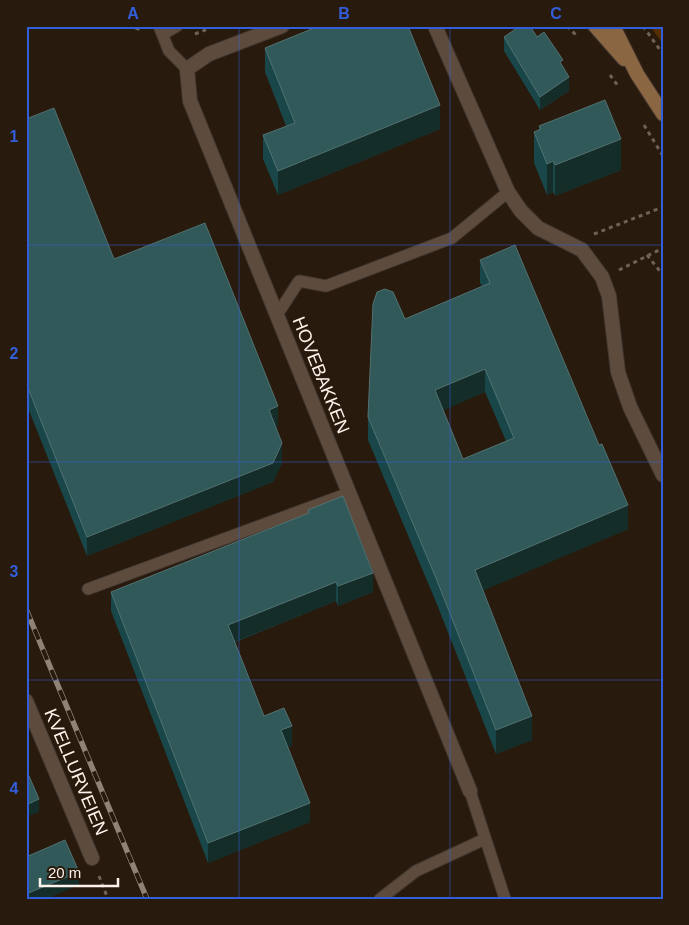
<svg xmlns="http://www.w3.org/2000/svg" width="689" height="925" font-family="Helvetica,sans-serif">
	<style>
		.green { fill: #552f02 }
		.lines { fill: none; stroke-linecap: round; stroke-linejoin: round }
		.service-casing { stroke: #40352f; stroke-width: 13 }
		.minor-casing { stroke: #40352f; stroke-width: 16 }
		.secondary-casing { stroke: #40352f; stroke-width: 16 }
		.path { stroke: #6f6256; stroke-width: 3; stroke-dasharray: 4 4; stroke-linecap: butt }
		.service { stroke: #5d4c3d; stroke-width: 11 }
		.minor { stroke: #5d4c3d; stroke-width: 14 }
		.secondary { stroke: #8b6642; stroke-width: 14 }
		.rail-casing { stroke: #8f8378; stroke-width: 5.5 }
		.rail { stroke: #281a0c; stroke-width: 4; stroke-dasharray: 11; stroke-linecap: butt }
		.wall { fill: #194649; fill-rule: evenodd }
		.shaded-wall { fill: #152d29 }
		.building { fill: #32595a; stroke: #527171; fill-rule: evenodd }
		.grid { fill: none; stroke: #335eda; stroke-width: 1; stroke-opacity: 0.55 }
		.labels { text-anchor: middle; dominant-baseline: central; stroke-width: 4.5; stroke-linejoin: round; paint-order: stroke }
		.street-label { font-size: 18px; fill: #fdf3ea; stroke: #281a0c }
		.neatline { fill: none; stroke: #335eda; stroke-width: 2 }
		.grid-label { font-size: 16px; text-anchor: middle; font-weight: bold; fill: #335eda }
	</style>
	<rect width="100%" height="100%" fill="#281a0c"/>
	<!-- green -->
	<path class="green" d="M650,26H663V44Z"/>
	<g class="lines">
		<!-- service casing -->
		<g class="service-casing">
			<g id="service">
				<path d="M159,26L169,51L187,69"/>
				<path d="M163,34L177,26"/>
				<path d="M277,315L299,281L326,286L452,238L508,192"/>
				<path d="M88,589L349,493"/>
				<path d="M470,791L505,899"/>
				<path d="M380,899L416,871L485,839"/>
			</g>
		</g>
		<!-- minor casing -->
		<g class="minor-casing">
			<g id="minor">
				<path d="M282,26L209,54L187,69L190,101L470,791"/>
				<path d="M435,26L508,192L521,211L538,228L582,250L602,277L609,296L618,372L630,407L663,475"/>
				<path d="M26,701L92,858"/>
			</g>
		</g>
		<!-- secondary casing -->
		<g class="secondary-casing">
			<g id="secondary">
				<path d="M595,26L624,59"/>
				<path d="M613,26L637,74L663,114"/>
			</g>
		</g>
		<!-- path -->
		<g class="path">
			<path d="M128,26L142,30"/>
			<path d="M567,26L577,36"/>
			<path d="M643,26L663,54"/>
			<path d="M195,34L215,26"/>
			<path d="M610,75L618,86"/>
			<path d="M644,125L663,156"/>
			<path d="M594,234L663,207"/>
			<path d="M647,255L663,275"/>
			<path d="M619,270L663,248"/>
			<path d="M99,876L108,899"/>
		</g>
		<!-- service -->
		<use href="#service" class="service"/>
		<!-- minor -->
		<use href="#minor" class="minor"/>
		<!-- secondary -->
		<use href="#secondary" class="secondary"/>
		<!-- rail casing -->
		<g class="rail-casing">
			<path id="rail" d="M26,609L147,899"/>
		</g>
		<!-- rail -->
		<use href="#rail" class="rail"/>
	</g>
	<!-- wall -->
	<g class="wall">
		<path d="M504,37H537L563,67L569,91L540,110L504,51Z"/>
		<path d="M265,48L440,129L278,195L263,159V135L286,126L265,72Z"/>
		<path d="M26,119L114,259L278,426H276L282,463L273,482L87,556L26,403Z"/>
		<path d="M539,126L621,170L555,196L553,192L547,195L534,163V132L539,130Z"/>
		<path d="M480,260L628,529L483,590L532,740L496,754L436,602L368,440V417L405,319L482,286L480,283ZM485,392L506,441L463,459L443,410Z"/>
		<path d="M308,510L373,592L338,606L336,601L235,642L264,716L292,746L288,747L310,822L208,863L111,611V592L308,514Z"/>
	</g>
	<!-- shaded-wall -->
	<g class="shaded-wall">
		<path d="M569,77V91L540,110V97Z"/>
		<path d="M440,105V129L278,195V171Z"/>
		<path d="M621,139V170L555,196V165Z"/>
		<path d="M553,161V192L547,195V164Z"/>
		<path d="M485,369V392L435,414V390Z"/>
		<path d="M278,406V426L269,429V410Z"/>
		<path d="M282,443V463L273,482L87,556V537Z"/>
		<path d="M628,505V529L475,594V570Z"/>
		<path d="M373,573V592L338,606V586Z"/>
		<path d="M336,582V601L228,644V625Z"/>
		<path d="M532,716V740L496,754V730Z"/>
		<path d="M292,726V746L281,750V730Z"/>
		<path d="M39,799V812L26,817V805Z"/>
		<path d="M310,803V822L208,863V843Z"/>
		<path d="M79,872V885L46,899H26V894Z"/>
	</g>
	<!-- building -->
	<g class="building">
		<path d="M319,26H408L440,105L278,171L263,135L295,123L265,48Z"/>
		<path d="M520,26H530L537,37L544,32L563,60L560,62L569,77L540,97L504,37Z"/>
		<path d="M605,100L621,139L555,165L553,161L547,164L534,132L541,129L539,126Z"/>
		<path d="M54,108L114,259L205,223L278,406L269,410L282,443L273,463L87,537L26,383V119Z"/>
		<path d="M515,245L599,445L602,444L628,505L475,570L532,716L496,730L436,578L368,417L373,304L377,292L385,289L393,292L405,319L490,283L480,260ZM485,369L514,438L463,459L435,390Z"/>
		<path d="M343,496L373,573L338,586L336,582L228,625L264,716L284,708L292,726L281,730L310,803L208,843L111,592L309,513L308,510Z"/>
		<path d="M26,769L39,799L26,805Z"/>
		<path d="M65,840L79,872L26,894V857Z"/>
	</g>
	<!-- grid -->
	<path class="grid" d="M239,26V899M450,26V899M26,245H663M26,462H663M26,680H663"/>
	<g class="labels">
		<!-- street labels -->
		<g class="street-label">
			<text transform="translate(321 375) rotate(68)">HOVEBAKKEN</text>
			<text transform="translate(76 772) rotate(67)">KVELLURVEIEN</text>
		</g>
	</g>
	<!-- border -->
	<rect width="689" height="925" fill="none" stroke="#281a0c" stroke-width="55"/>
	<!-- scale -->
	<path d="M40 878v8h78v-8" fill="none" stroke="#fdf3ea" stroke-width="2.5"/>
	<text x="48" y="878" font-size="15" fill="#fdf3ea" stroke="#281a0c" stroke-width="4" paint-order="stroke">20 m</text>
	<rect x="28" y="28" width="634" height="870" class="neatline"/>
	<g class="grid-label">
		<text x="133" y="19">A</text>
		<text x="344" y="19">B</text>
		<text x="556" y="19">C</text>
		<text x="14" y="142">1</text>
		<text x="14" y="359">2</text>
		<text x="14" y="577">3</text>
		<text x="14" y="794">4</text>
	</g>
</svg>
